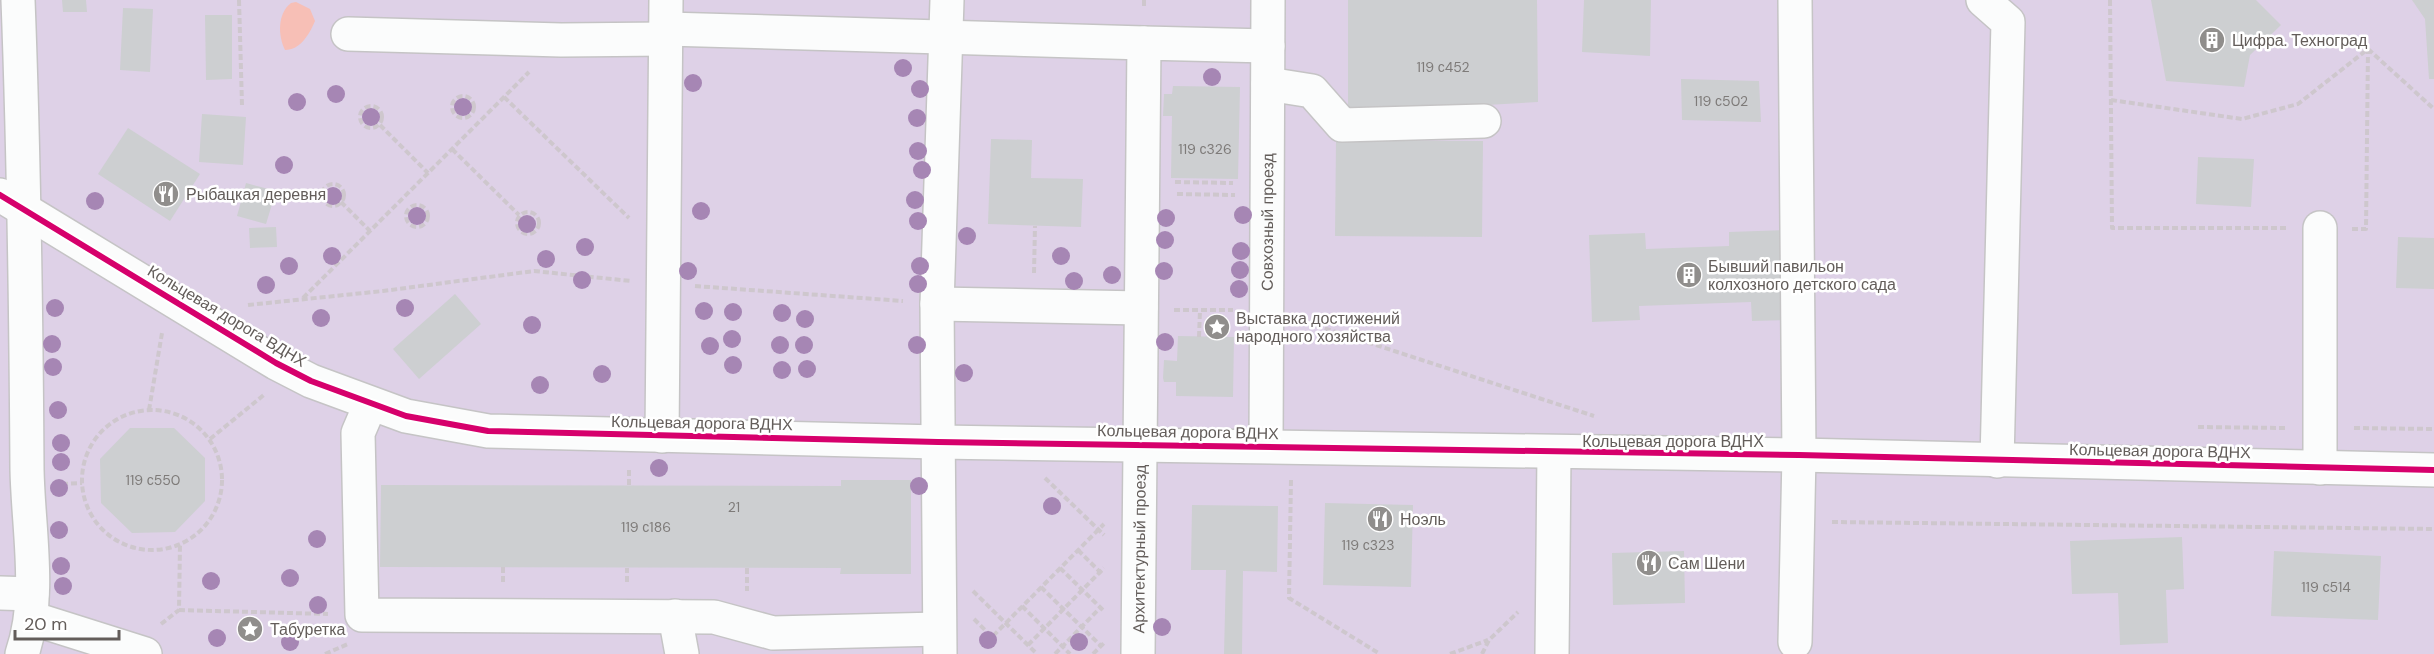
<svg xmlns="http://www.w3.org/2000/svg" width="2434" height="654" font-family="'DM Sans',sans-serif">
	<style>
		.green { fill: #ded1e7 }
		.water { fill: #f7bfb6 }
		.building { fill: #cdcfd1 }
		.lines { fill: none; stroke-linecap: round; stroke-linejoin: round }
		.minor-casing { stroke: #c5c4c5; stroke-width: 36 }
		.path { stroke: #cec7cd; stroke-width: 4; stroke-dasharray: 6 3; stroke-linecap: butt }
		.minor { stroke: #fbfcfc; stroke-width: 33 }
		.cycleway-casing { stroke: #fff; stroke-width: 10 }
		.cycleway { stroke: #d6006c; stroke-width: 6 }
		.tree { fill: #a686b4 }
		.labels { text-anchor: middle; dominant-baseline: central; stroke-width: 5; stroke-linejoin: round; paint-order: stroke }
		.number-label { font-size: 14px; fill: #7e7b79 }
		.poi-label { font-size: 16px; fill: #635d5a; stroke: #fff; text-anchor: start }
		.street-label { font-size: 16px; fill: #635d5a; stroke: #fff }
	</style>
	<rect width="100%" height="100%" fill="#e5e8ea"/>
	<!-- green -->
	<rect class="green" x="0" y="0" width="2434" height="654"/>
	<!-- water -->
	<path class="water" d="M296,2L310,9L315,21C309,35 300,50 285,50C278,36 277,14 291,3Z"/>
	<!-- building -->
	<g class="building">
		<path d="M62,0H86L87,12H63Z"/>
		<path d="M1348,0H1537L1538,102L1348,113Z"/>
		<path d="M1584,0H1651L1650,56L1582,52Z"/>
		<path d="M2151,0H2256L2281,25L2250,55L2244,87L2166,81Z"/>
		<path d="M2412,0H2434V79H2429L2425,19Z"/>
		<path d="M123,8L153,9L150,72L120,70Z"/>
		<path d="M205,15H232V79L206,80Z"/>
		<path d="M1681,79L1759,81L1761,122L1682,120Z"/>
		<path d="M1173,86L1240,87L1238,179L1171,178L1172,116H1163L1164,94H1172Z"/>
		<path d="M202,114L246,117L243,165L199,162Z"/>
		<path d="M128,128L200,174L170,221L98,174Z"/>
		<path d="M991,139L1032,140L1031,178L1083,179L1081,227L988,224Z"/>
		<path d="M1336,140L1483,141L1482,237L1335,236Z"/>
		<path d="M2198,157L2254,159L2251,207L2196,204Z"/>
		<path d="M246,183L276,191L266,224L237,216Z"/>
		<path d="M276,227L277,247L250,248L249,228Z"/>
		<path d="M1786,230L1789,320L1752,321L1751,302L1639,306L1640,320L1592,322L1589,235L1645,233L1646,249L1729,246V232Z"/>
		<path d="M2398,237L2434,238V289L2396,288Z"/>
		<path d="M455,294L481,324L419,379L393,349Z"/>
		<path d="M1178,336L1234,337L1233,397L1176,396V382H1164L1163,378L1164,360L1177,361Z"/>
		<path d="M130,428H174L205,458V501L175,532L132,533L101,503L100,459Z"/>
		<path d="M841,480H911V574H840L841,568L380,567L381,485L841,486Z"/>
		<path d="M1325,503L1413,505L1411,587L1323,585Z"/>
		<path d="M1192,505L1278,506L1277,572L1243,571L1242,654H1224L1226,570H1191Z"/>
		<path d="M2182,537L2184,589L2166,590L2168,643L2120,645L2118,593L2072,594L2070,541Z"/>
		<path d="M1684,551L1685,603L1613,605L1612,553Z"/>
		<path d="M2274,551L2381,556L2378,620L2271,616Z"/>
	</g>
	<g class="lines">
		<!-- minor casing -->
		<g class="minor-casing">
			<g id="minor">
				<path d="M18,0C24,156 26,312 27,469C28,529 42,596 22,654"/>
				<path d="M1795,0L1799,455L1795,642"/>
				<path d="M1983,0L2008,22L1997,461"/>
				<path d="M667,29L1144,43"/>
				<path d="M348,34L561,40L667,39"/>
				<path d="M1268,84L1312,91L1342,125L1484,121"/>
				<path d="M0,195L276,363L311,381L406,416L488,431L938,442L1799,455L2434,470"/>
				<path d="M2320,228V468"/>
				<path d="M937,304L1141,308"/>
				<path d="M370,405L358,433L362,615L714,617L773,633L939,629"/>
				<path d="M662,436L666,0"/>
				<path id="s1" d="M1266,446L1268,0"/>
				<path d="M0,593L32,594"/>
				<path d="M675,616L682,654"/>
				<path d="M31,618L145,654"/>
				<path d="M940,654L937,304L947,0"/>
				<path id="s2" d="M1138,654L1144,43L1268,46"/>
				<path d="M1552,654L1554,453"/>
			</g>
		</g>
		<!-- path -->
		<g class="path">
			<path d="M239,0L242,105"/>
			<path d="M1144,0V9"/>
			<path d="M2110,0L2112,228H2288"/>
			<path d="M2368,49L2434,109"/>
			<circle cx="463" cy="107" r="11"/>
			<path d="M504,97L629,218"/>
			<path d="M2111,100L2242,119L2298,104L2368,49"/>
			<circle cx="371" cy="117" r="11"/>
			<path d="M380,125L428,173"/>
			<path d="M452,149L519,215"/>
			<path d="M1175,182L1233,183"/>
			<circle cx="333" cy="195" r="11"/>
			<path d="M1177,194L1235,195"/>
			<path d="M341,202L370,231"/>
			<circle cx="417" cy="216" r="11"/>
			<circle cx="528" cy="223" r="11"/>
			<path d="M2352,229H2366L2368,49"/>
			<path d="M1034,273L1035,226"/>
			<path d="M695,286L903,301"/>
			<path d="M303,298L529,72"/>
			<path d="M248,305L383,291L534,271L631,281"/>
			<path d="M1174,310H1233"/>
			<path d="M1299,320L1594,416"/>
			<path d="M1199,337L1200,310"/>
			<circle cx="152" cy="480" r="70"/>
			<path d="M149,410L162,333"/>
			<path d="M2198,427L2286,428"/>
			<path d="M2354,428L2434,429"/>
			<path d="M210,439L265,394"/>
			<path d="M1045,478L1104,535"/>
			<path d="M1291,480L1289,598L1380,654"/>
			<path d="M62,484L82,483"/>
			<path d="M629,485V468"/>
			<path d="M1832,522L2434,529"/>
			<path d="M1078,550L1102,574"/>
			<path d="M747,568V591"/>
			<path d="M1060,568L1105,612"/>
			<path d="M503,582V567"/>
			<path d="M627,582V568"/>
			<path d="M1041,587L1101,646"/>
			<path d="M973,591L1037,654"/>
			<path d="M1022,606L1070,654"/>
			<path d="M179,610L328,614"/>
			<path d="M974,619L992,637L1104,524"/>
			<path d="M161,624L179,610L180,544"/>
			<path d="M1028,645L1104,568"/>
			<path d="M325,654L348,644"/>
			<path d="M1055,654L1101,607"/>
			<path d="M1093,654L1104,643"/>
			<path d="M1450,654L1488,640"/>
			<path d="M1482,654L1489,640L1518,612"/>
		</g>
		<!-- minor -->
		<use href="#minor" class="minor"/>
		<!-- cycleway casing -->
		<g class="cycleway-casing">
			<path id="cycleway" d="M0,195L276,363L311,381L406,416L488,431L938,442L1799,455L2434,470"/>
		</g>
		<!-- cycleway -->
		<use href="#cycleway" class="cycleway"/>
	</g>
	<!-- trees -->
	<g class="tree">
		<circle cx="903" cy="68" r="9"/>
		<circle cx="1212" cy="77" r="9"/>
		<circle cx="693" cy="83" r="9"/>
		<circle cx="920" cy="89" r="9"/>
		<circle cx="336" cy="94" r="9"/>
		<circle cx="297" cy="102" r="9"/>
		<circle cx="463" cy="107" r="9"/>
		<circle cx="371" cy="117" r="9"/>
		<circle cx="917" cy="118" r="9"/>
		<circle cx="918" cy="151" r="9"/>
		<circle cx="284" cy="165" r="9"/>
		<circle cx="922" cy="170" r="9"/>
		<circle cx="333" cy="196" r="9"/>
		<circle cx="915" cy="200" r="9"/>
		<circle cx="95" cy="201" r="9"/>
		<circle cx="701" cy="211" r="9"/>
		<circle cx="1243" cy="215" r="9"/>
		<circle cx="417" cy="216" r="9"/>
		<circle cx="1166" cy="218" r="9"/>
		<circle cx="918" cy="221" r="9"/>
		<circle cx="527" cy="224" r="9"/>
		<circle cx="967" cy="236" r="9"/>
		<circle cx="1165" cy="240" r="9"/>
		<circle cx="585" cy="247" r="9"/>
		<circle cx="1241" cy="251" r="9"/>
		<circle cx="332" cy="256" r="9"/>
		<circle cx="1061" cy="256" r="9"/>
		<circle cx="546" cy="259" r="9"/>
		<circle cx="289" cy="266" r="9"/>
		<circle cx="920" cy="266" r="9"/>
		<circle cx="1240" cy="270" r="9"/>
		<circle cx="688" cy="271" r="9"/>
		<circle cx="1164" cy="271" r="9"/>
		<circle cx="1112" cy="275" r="9"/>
		<circle cx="582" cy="280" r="9"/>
		<circle cx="1074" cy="281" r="9"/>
		<circle cx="918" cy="284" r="9"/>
		<circle cx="266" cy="285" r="9"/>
		<circle cx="1239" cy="289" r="9"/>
		<circle cx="55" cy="308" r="9"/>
		<circle cx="405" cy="308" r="9"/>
		<circle cx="704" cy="311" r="9"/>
		<circle cx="733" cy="312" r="9"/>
		<circle cx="782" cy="313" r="9"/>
		<circle cx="321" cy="318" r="9"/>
		<circle cx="805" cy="319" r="9"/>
		<circle cx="532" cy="325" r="9"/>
		<circle cx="732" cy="339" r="9"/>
		<circle cx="1165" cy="342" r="9"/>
		<circle cx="52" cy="344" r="9"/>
		<circle cx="780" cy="345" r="9"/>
		<circle cx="804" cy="345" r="9"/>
		<circle cx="917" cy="345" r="9"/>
		<circle cx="710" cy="346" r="9"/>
		<circle cx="733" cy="365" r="9"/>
		<circle cx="53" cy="367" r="9"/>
		<circle cx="807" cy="369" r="9"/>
		<circle cx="782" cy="370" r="9"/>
		<circle cx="964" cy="373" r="9"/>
		<circle cx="602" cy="374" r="9"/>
		<circle cx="540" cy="385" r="9"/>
		<circle cx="58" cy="410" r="9"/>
		<circle cx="61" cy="443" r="9"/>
		<circle cx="61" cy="462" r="9"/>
		<circle cx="659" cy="468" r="9"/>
		<circle cx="919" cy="486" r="9"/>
		<circle cx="59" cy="488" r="9"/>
		<circle cx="1052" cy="506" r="9"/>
		<circle cx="59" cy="530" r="9"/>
		<circle cx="317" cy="539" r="9"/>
		<circle cx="61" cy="566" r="9"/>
		<circle cx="290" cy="578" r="9"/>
		<circle cx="211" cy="581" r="9"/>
		<circle cx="63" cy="586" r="9"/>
		<circle cx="318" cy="605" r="9"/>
		<circle cx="1162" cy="627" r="9"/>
		<circle cx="217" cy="638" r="9"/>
		<circle cx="988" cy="640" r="9"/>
		<circle cx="290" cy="642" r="9"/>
		<circle cx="1079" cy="642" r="9"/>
	</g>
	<!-- icons -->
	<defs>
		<g id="building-disc" transform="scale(1.35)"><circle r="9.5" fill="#908e8c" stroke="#fff"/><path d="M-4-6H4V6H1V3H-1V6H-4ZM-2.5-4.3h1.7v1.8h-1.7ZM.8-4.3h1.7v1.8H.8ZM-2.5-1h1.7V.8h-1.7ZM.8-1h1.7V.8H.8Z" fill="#fff"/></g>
		<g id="restaurant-disc" transform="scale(1.35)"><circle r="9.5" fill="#908e8c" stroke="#fff"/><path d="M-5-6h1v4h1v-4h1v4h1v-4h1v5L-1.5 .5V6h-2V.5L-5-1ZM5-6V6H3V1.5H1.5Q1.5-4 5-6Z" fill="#fff"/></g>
		<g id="sight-disc" transform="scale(1.35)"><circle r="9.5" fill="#908e8c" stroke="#fff"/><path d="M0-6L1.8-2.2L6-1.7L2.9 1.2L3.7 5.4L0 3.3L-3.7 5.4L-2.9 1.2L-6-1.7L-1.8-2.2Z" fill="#fff"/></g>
	</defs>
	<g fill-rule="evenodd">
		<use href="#building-disc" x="2212" y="40"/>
		<use href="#restaurant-disc" x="166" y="194"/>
		<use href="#building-disc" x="1689" y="275"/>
		<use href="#sight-disc" x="1217" y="327"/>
		<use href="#restaurant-disc" x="1380" y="519"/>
		<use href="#restaurant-disc" x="1649" y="563"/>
		<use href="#sight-disc" x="250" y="629"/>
	</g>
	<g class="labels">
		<!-- number labels -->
		<g class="number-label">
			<text x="1443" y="67">119 с452</text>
			<text x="1721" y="101">119 с502</text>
			<text x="1205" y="149">119 с326</text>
			<text x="153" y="480">119 с550</text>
			<text x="734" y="507">21</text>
			<text x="646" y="527">119 с186</text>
			<text x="1368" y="545">119 с323</text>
			<text x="2326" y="587">119 с514</text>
		</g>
		<!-- poi labels -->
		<g class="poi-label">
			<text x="2232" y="40">Цифра. Техноград</text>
			<text x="186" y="194">Рыбацкая деревня</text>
			<text x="1708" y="266">Бывший павильон<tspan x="1708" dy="18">колхозного детского сада</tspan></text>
			<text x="1236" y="318">Выставка достижений<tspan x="1236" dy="18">народного хозяйства</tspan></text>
			<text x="1400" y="519">Ноэль</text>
			<text x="1668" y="563">Сам Шени</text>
			<text x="270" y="629">Табуретка</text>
		</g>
		<!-- street labels -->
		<g class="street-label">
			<text stroke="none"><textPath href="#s1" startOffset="224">Совхозный проезд</textPath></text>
			<text transform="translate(227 316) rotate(31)">Кольцевая дорога ВДНХ</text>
			<text transform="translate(702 423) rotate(1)">Кольцевая дорога ВДНХ</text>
			<text transform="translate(1188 432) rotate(1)">Кольцевая дорога ВДНХ</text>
			<text x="1673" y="441">Кольцевая дорога ВДНХ</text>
			<text transform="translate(2160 451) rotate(1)">Кольцевая дорога ВДНХ</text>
			<text stroke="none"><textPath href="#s2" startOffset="105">Архитектурный проезд</textPath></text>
		</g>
	</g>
	<!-- scale -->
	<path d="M15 630v9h104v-9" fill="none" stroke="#635d5a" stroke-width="3"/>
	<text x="24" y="630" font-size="18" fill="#635d5a" stroke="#ffffff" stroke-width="4.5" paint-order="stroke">20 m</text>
</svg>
